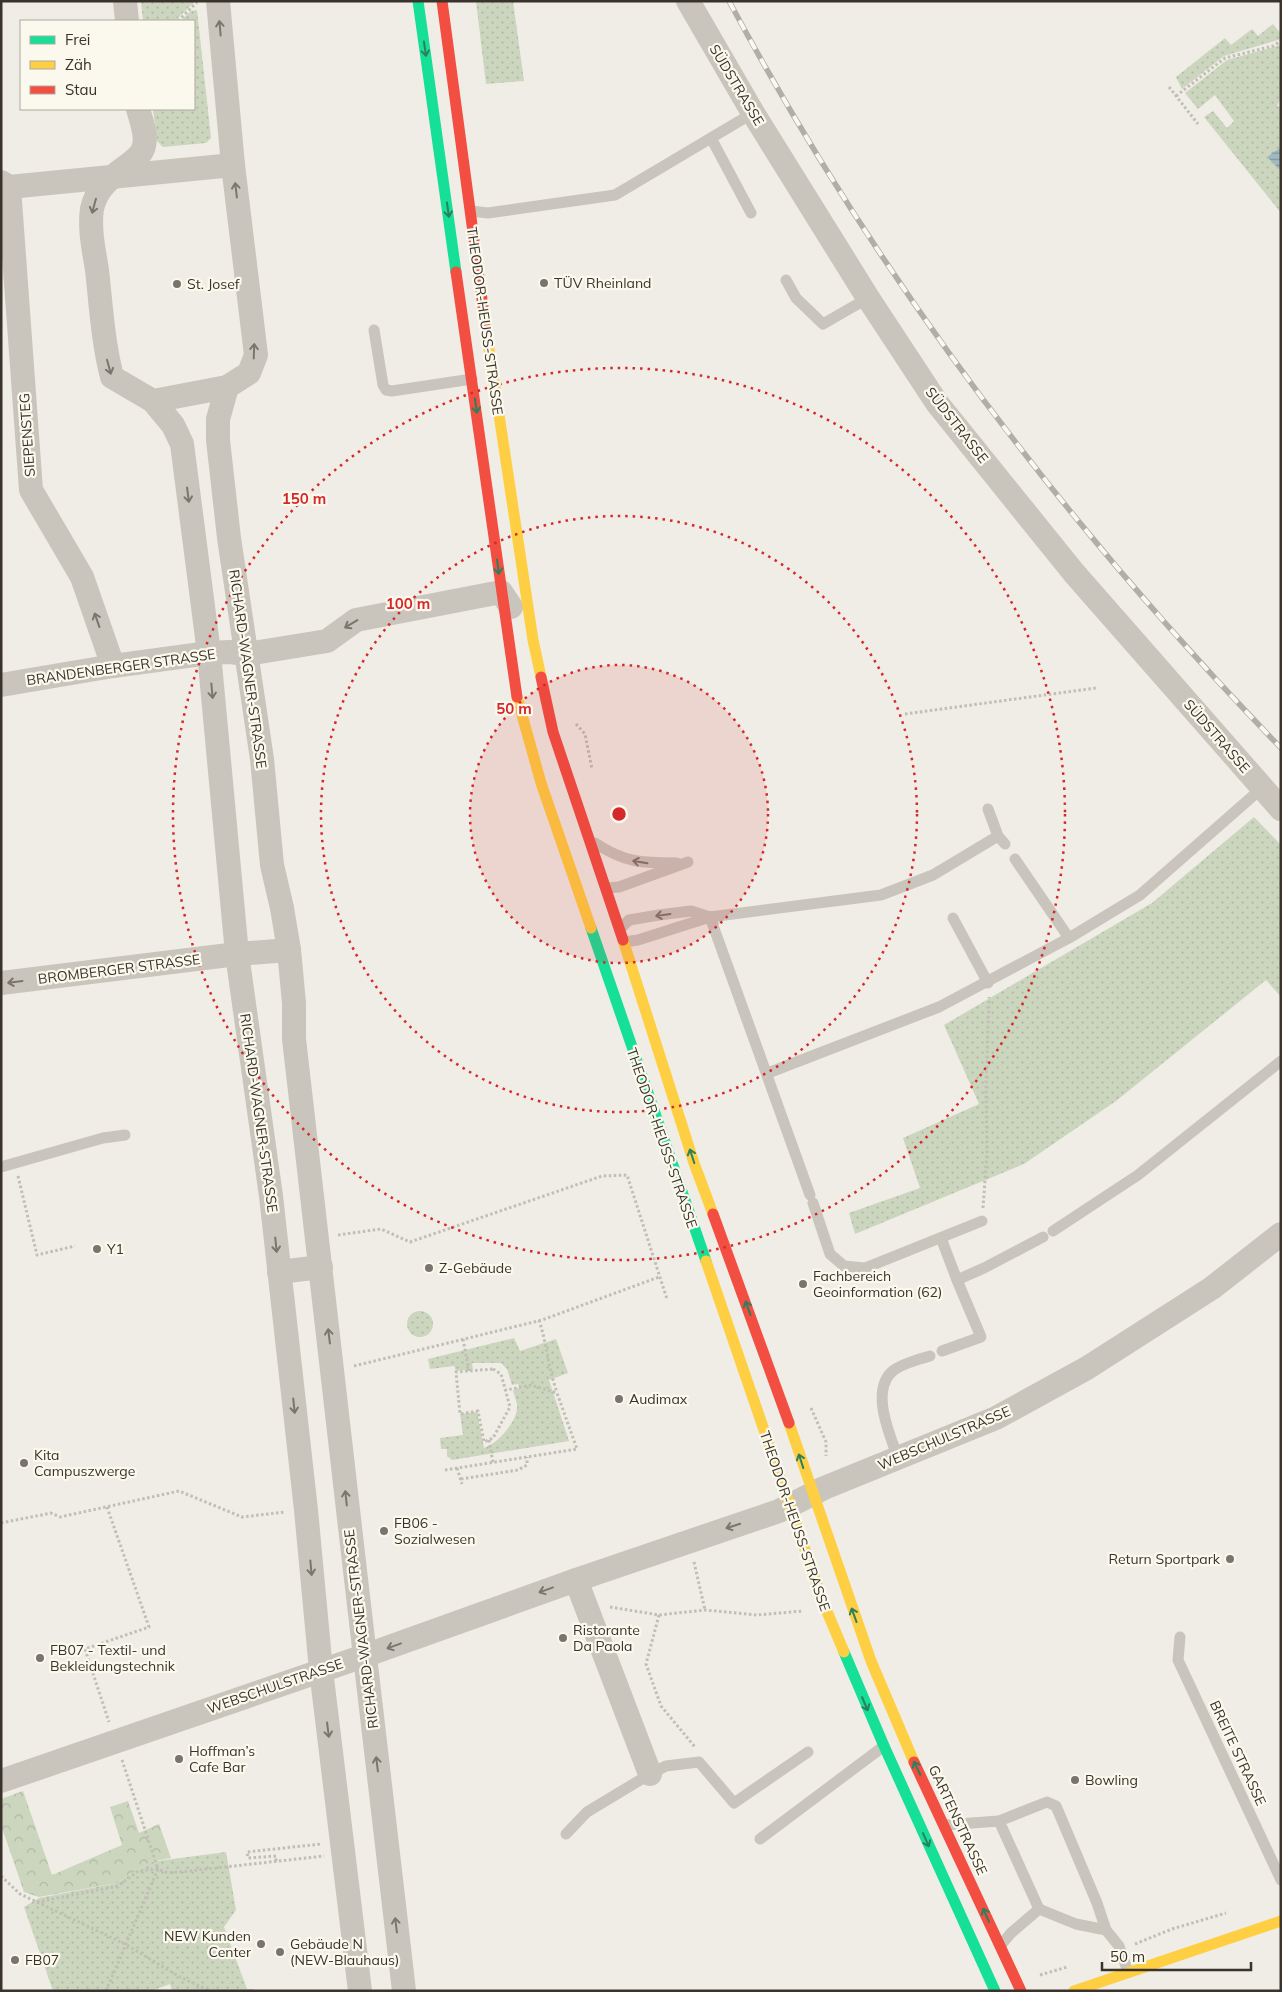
<svg xmlns="http://www.w3.org/2000/svg" width="1282" height="1992" font-family="Mulish,sans-serif">
	<style>
		.grass { fill: url(#grass-dots) }
		.forest { fill: url(#forest-crowns) }
		.water { fill: url(#water-rules) }
		.lines { fill: none; stroke-linecap: round; stroke-linejoin: round }
		.path { stroke: #c1beb6; stroke-width: 3; stroke-dasharray: 2.5 2.5; stroke-linecap: butt }
		.lane { stroke: #c9c5bd; stroke-width: 11 }
		.street { stroke: #c9c5bd; stroke-width: 24 }
		.fast { stroke: #16e098; stroke-width: 11 }
		.slow { stroke: #ffcf43; stroke-width: 11 }
		.jam { stroke: #f24e42; stroke-width: 11 }
		.rail-casing { stroke: #b1ada7; stroke-width: 5.5 }
		.rail { stroke: #fbf8ed; stroke-width: 4; stroke-dasharray: 11; stroke-linecap: butt }
		.oneway { stroke: #7a756d }
		.oneway2 { stroke: #2a815c }
		.ring { fill: none; stroke: #d62828; stroke-width: 2.5; stroke-dasharray: 2.5 5 }
		.poi-dot { fill: #79746c; stroke: #fbf8ed; stroke-width: 2 }
		.labels { text-anchor: middle; dominant-baseline: central; stroke-width: 4.5; stroke-linejoin: round; paint-order: stroke }
		.street-label { font-size: 14px; fill: #3a332b; stroke: #fbf8ed }
		.poi-label { font-size: 14px; fill: #3a332b; stroke: #fbf8ed; text-anchor: start }
		.centre { fill: #d62828; stroke: #fbf8ed; stroke-width: 2.5 }
		.ring-label { font-size: 15px; text-anchor: middle; font-weight: bold; fill: #d62828; stroke: #fbf8ed; stroke-width: 4.5; stroke-linejoin: round; paint-order: stroke }
	</style>
	<defs>
		<pattern id="grass-dots" width="8" height="8" patternUnits="userSpaceOnUse" patternTransform="scale(1.25)"><rect width="8" height="8" fill="#ccd6bf"/><path d="M2 2h.1M6 6h.1" fill="none" stroke="#b0b8a4" stroke-width="1.8" stroke-linecap="round"/></pattern>
		<pattern id="forest-crowns" width="20" height="18" patternUnits="userSpaceOnUse" patternTransform="scale(1.25)"><rect width="20" height="18" fill="#ccd6bf"/><path d="M2 6a3 3 0 1 1 6 0M12 15a3 3 0 1 1 6 0" fill="none" stroke="#b0b8a4"/></pattern>
		<pattern id="water-rules" width="6" height="5" patternUnits="userSpaceOnUse" patternTransform="scale(1.25)"><rect width="6" height="5" fill="#a1b9c1"/><path d="M0 2.5h6" fill="none" stroke="#84979d"/></pattern>
	</defs>
	<rect width="100%" height="100%" fill="#efede5"/>
	<!-- grass -->
	<g class="grass">
		<path d="M141,1H195L175,21H143Z"/>
		<path d="M476,1H513L524,81L486,84Z"/>
		<path d="M197,10L211,138L206,143L163,147L157,141L153,109H194V21H180L191,11Z"/>
		<path d="M1273,24L1281,34V39L1224,56L1182,89L1176,77L1225,38L1231,45L1252,29L1258,36Z"/>
		<path d="M1281,45V98L1277,106L1281,107V147L1268,157L1281,171V213L1204,117L1213,111L1227,128L1234,121L1215,95L1198,109L1185,93L1227,60Z"/>
		<path d="M1254,817L1281,845V997L1266,980L1116,1101L1024,1164L855,1234L849,1213L920,1188L903,1138L979,1104L944,1025L1152,903Z"/>
		<circle cx="420" cy="1324" r="13"/>
		<path d="M514,1338L520,1351L556,1339L568,1373L549,1380L569,1441L452,1460L447,1456V1449H441L440,1438L463,1435L460,1414L477,1412L484,1448C497,1444 519,1420 517,1406C517,1401 514,1395 513,1390L519,1388L518,1384L512,1385L507,1369L501,1363H472L473,1369L456,1371L454,1366L430,1369L428,1359Z"/>
		<path d="M226,1852L236,1910L224,1927L247,1989H254V1991H172L170,1984L151,1991H53L24,1907L39,1898L117,1883L150,1862Z"/>
	</g>
	<!-- forest -->
	<path class="forest" d="M23,1791L52,1875L122,1845L110,1807L128,1801L139,1833L159,1824L171,1858L150,1862L117,1883L39,1897L24,1892L1,1825V1799Z"/>
	<!-- water -->
	<path class="water" d="M1281,147V171L1267,157Z"/>
	<g class="lines">
		<!-- path -->
		<g class="path">
			<path d="M178,21L197,2"/>
			<path d="M1169,87L1198,124"/>
			<path d="M1176,96L1225,58L1273,46L1281,41"/>
			<path d="M905,714L1096,688"/>
			<path d="M576,724L585,734L592,769"/>
			<path d="M18,1176L37,1255L75,1246"/>
			<path d="M983,1208L987,1152L986,1089L989,997"/>
			<path d="M338,1235L381,1229L410,1242L602,1176L627,1175L667,1299"/>
			<path d="M539,1320C547,1344 548,1368 557,1392"/>
			<path d="M463,1339L469,1371"/>
			<path d="M354,1366L542,1320L659,1277"/>
			<path d="M493,1369L501,1374L510,1407L493,1438L484,1442L478,1411L460,1414L456,1372Z"/>
			<path d="M811,1408L826,1442V1456"/>
			<path d="M489,1440L493,1463"/>
			<path d="M457,1468L462,1484"/>
			<path d="M445,1470L577,1449L557,1393L531,1385L506,1390"/>
			<path d="M461,1479L518,1470L527,1465V1457"/>
			<path d="M107,1507L149,1627L85,1649L109,1722"/>
			<path d="M1,1523L51,1513L60,1517L179,1491L242,1517L285,1512"/>
			<path d="M694,1562L705,1610"/>
			<path d="M610,1607L659,1615L705,1610L757,1615L803,1611"/>
			<path d="M659,1615L646,1664L661,1706L695,1747"/>
			<path d="M276,1861V1856L248,1858L247,1852L321,1844"/>
			<path d="M1,1876L20,1894L125,1944L180,1977L210,1991"/>
			<path d="M37,1902L118,1886L138,1871L158,1869L168,1873L189,1871L324,1856"/>
			<path d="M1135,1944L1172,1929L1226,1913"/>
			<path d="M1040,1975L1067,1967"/>
			<path d="M106,1991L158,1869L122,1760"/>
		</g>
		<!-- lane -->
		<g class="lane">
			<path d="M711,138L751,213"/>
			<path d="M471,211L488,213L615,195L753,113"/>
			<path d="M786,280L796,298L823,324L868,298"/>
			<path d="M374,330L383,385L386,390L392,391L472,379"/>
			<path d="M988,809L998,836L1005,844"/>
			<path d="M595,843C625,863 642,863 677,863"/>
			<path d="M1015,859L1069,938"/>
			<path d="M606,888L619,887L688,862"/>
			<path d="M710,917L810,1195"/>
			<path d="M953,918L988,983"/>
			<path d="M620,929L629,920L659,915L691,911L710,917"/>
			<path d="M624,942L638,940L710,917L881,895L933,875L998,836"/>
			<path d="M768,1073L939,1007L1069,938L1140,895L1262,788"/>
			<path d="M1,1167L103,1138L125,1135"/>
			<path d="M813,1203L830,1254L844,1266L865,1268L982,1221"/>
			<path d="M1053,1231L1138,1175L1281,1061"/>
			<path d="M941,1238L957,1280L984,1268L1043,1237"/>
			<path d="M942,1351L981,1337L957,1280"/>
			<path d="M898,1458C890,1435 869,1389 894,1370C904,1363 919,1359 930,1356"/>
			<path d="M1180,1637L1178,1660L1281,1880"/>
			<path d="M999,1821L1047,1802L1056,1806L1097,1903L1106,1930L1119,1946L1128,1972"/>
			<path d="M945,1825L999,1821L1039,1909L1011,1933L1001,1945"/>
			<path d="M566,1834L587,1812L650,1774L666,1766L699,1762L734,1803L808,1752"/>
			<path d="M760,1839L884,1746"/>
			<path d="M1039,1909L1076,1924L1106,1930"/>
		</g>
		<!-- street -->
		<g class="street">
			<path d="M125,1L127,21"/>
			<path d="M688,1L753,113L868,298L937,403L1074,573L1281,809"/>
			<path d="M138,109C141,120 147,134 144,146C140,166 99,173 92,209C89,229 94,251 97,270C101,306 103,342 112,377L153,401L173,425L182,444L209,653L237,954L271,1196L306,1510L321,1670L360,1991"/>
			<path d="M1,182L9,187L233,165"/>
			<path d="M9,187L31,490L82,577L113,666"/>
			<path d="M227,387L218,419V440L229,538L262,759L272,865L282,908L289,950L294,1003V1039C331,1356 366,1674 404,1991"/>
			<path d="M153,401L227,387L249,373L256,355L233,165L218,1"/>
			<path d="M1,685L113,666L209,653L229,652L247,654L327,641L356,620L501,592L511,607"/>
			<path d="M1,983L237,954L289,950"/>
			<path d="M279,1272L321,1267"/>
			<path d="M576,1580L650,1774"/>
			<path d="M1,1781L364,1656L576,1580L779,1511L824,1488L996,1418L1087,1368L1212,1288L1281,1234"/>
		</g>
		<!-- fast -->
		<g class="fast">
			<path d="M418,1L456,272"/>
			<path d="M591,928L706,1261"/>
			<path d="M844,1652L884,1746L995,1991"/>
		</g>
		<!-- slow -->
		<g class="slow">
			<path d="M485,322L533,640L541,677"/>
			<path d="M517,697L541,783L591,928"/>
			<path d="M623,940L694,1163L713,1214"/>
			<path d="M706,1261L823,1602L844,1652"/>
			<path d="M789,1423L871,1661L914,1762"/>
			<path d="M1074,1991L1281,1921"/>
		</g>
		<!-- jam -->
		<g class="jam">
			<path d="M442,1L485,322"/>
			<path d="M456,272L517,697"/>
			<path d="M541,677L553,732L623,940"/>
			<path d="M713,1214L789,1423"/>
			<path d="M914,1762L1021,1991"/>
		</g>
		<!-- rail casing -->
		<g class="rail-casing">
			<path id="rail" d="M729,1C876,276 1065,525 1281,748"/>
		</g>
		<!-- rail -->
		<use href="#rail" class="rail"/>
	</g>
	<!-- one-way arrows -->
	<defs><path id="oneway-shaft" d="M-6 0H5M1.5-3L5.5 0L1.5 3" fill="none" stroke-width="1.6" stroke-linecap="round" stroke-linejoin="round" transform="scale(1.25)"/></defs>
	<g class="oneway">
		<use href="#oneway-shaft" transform="translate(220 28) rotate(-95)"/>
		<use href="#oneway-shaft" transform="translate(236 190) rotate(-97)"/>
		<use href="#oneway-shaft" transform="translate(94 206) rotate(105)"/>
		<use href="#oneway-shaft" transform="translate(254 351) rotate(-88)"/>
		<use href="#oneway-shaft" transform="translate(109 367) rotate(75)"/>
		<use href="#oneway-shaft" transform="translate(188 495) rotate(83)"/>
		<use href="#oneway-shaft" transform="translate(97 620) rotate(-109)"/>
		<use href="#oneway-shaft" transform="translate(351 624) rotate(149)"/>
		<use href="#oneway-shaft" transform="translate(212 691) rotate(85)"/>
		<use href="#oneway-shaft" transform="translate(640 862) rotate(-171)"/>
		<use href="#oneway-shaft" transform="translate(663 915) rotate(172)"/>
		<use href="#oneway-shaft" transform="translate(15 982) rotate(173)"/>
		<use href="#oneway-shaft" transform="translate(276 1245) rotate(84)"/>
		<use href="#oneway-shaft" transform="translate(329 1336) rotate(-97)"/>
		<use href="#oneway-shaft" transform="translate(294 1406) rotate(84)"/>
		<use href="#oneway-shaft" transform="translate(346 1498) rotate(-96)"/>
		<use href="#oneway-shaft" transform="translate(733 1526) rotate(162)"/>
		<use href="#oneway-shaft" transform="translate(311 1568) rotate(85)"/>
		<use href="#oneway-shaft" transform="translate(546 1590) rotate(160)"/>
		<use href="#oneway-shaft" transform="translate(394 1646) rotate(160)"/>
		<use href="#oneway-shaft" transform="translate(328 1730) rotate(83)"/>
		<use href="#oneway-shaft" transform="translate(377 1764) rotate(-97)"/>
		<use href="#oneway-shaft" transform="translate(396 1925) rotate(-97)"/>
	</g>
	<g class="oneway2">
		<use href="#oneway-shaft" transform="translate(425 49) rotate(82)"/>
		<use href="#oneway-shaft" transform="translate(448 210) rotate(82)"/>
		<use href="#oneway-shaft" transform="translate(476 406) rotate(82)"/>
		<use href="#oneway-shaft" transform="translate(498 567) rotate(83)"/>
		<use href="#oneway-shaft" transform="translate(692 1156) rotate(-108)"/>
		<use href="#oneway-shaft" transform="translate(748 1308) rotate(-110)"/>
		<use href="#oneway-shaft" transform="translate(801 1461) rotate(-108)"/>
		<use href="#oneway-shaft" transform="translate(854 1615) rotate(-110)"/>
		<use href="#oneway-shaft" transform="translate(865 1704) rotate(67)"/>
		<use href="#oneway-shaft" transform="translate(917 1768) rotate(-116)"/>
		<use href="#oneway-shaft" transform="translate(926 1840) rotate(66)"/>
		<use href="#oneway-shaft" transform="translate(986 1915) rotate(-114)"/>
	</g>
	<!-- distance rings -->
	<circle cx="619" cy="814" r="149" fill="#d62828" fill-opacity=".12"/>
	<g class="ring">
		<circle cx="619" cy="814" r="149"/>
		<circle cx="619" cy="814" r="298"/>
		<circle cx="619" cy="814" r="446"/>
	</g>
	<!-- markers -->
	<g class="poi-dot">
		<circle cx="544" cy="283" r="5"/>
		<circle cx="177" cy="284" r="5"/>
		<circle cx="97" cy="1249" r="5"/>
		<circle cx="429" cy="1268" r="5"/>
		<circle cx="803" cy="1284" r="5"/>
		<circle cx="619" cy="1399" r="5"/>
		<circle cx="24" cy="1463" r="5"/>
		<circle cx="384" cy="1531" r="5"/>
		<circle cx="1230" cy="1559" r="5"/>
		<circle cx="563" cy="1638" r="5"/>
		<circle cx="40" cy="1658" r="5"/>
		<circle cx="179" cy="1759" r="5"/>
		<circle cx="1075" cy="1780" r="5"/>
		<circle cx="261" cy="1944" r="5"/>
		<circle cx="280" cy="1952" r="5"/>
		<circle cx="15" cy="1960" r="5"/>
	</g>
	<g class="labels">
		<!-- street labels -->
		<g class="street-label">
			<text transform="translate(737 85) rotate(59)">SÜDSTRASSE</text>
			<text transform="translate(485 321) rotate(82)">THEODOR-HEUSS-STRASSE</text>
			<text transform="translate(957 425) rotate(52)">SÜDSTRASSE</text>
			<text transform="translate(27 435) rotate(-94)">SIEPENSTEG</text>
			<text transform="translate(121 667) rotate(-8)">BRANDENBERGER STRASSE</text>
			<text transform="translate(248 669) rotate(82)">RICHARD-WAGNER-STRASSE</text>
			<text transform="translate(1217 736) rotate(49)">SÜDSTRASSE</text>
			<text transform="translate(119 969) rotate(-7)">BROMBERGER STRASSE</text>
			<text transform="translate(259 1113) rotate(82)">RICHARD-WAGNER-STRASSE</text>
			<text transform="translate(662 1138) rotate(71)">THEODOR-HEUSS-STRASSE</text>
			<text transform="translate(944 1438) rotate(-23)">WEBSCHULSTRASSE</text>
			<text transform="translate(795 1521) rotate(71)">THEODOR-HEUSS-STRASSE</text>
			<text transform="translate(361 1629) rotate(-97)">RICHARD-WAGNER-STRASSE</text>
			<text transform="translate(275 1686) rotate(-19)">WEBSCHULSTRASSE</text>
			<text transform="translate(1238 1753) rotate(65)">BREITE STRASSE</text>
			<text transform="translate(958 1820) rotate(65)">GARTENSTRASSE</text>
		</g>
		<!-- poi labels -->
		<g class="poi-label">
			<text x="554" y="283">TÜV Rheinland</text>
			<text x="187" y="284">St. Josef</text>
			<text x="107" y="1249">Y1</text>
			<text x="439" y="1268">Z-Gebäude</text>
			<text x="813" y="1276">Fachbereich<tspan x="813" dy="16">Geoinformation (62)</tspan></text>
			<text x="629" y="1399">Audimax</text>
			<text x="34" y="1455">Kita<tspan x="34" dy="16">Campuszwerge</tspan></text>
			<text x="394" y="1523">FB06 -<tspan x="394" dy="16">Sozialwesen</tspan></text>
			<text x="1220" y="1559" text-anchor="end">Return Sportpark</text>
			<text x="573" y="1630">Ristorante<tspan x="573" dy="16">Da Paola</tspan></text>
			<text x="50" y="1650">FB07 - Textil- und<tspan x="50" dy="16">Bekleidungstechnik</tspan></text>
			<text x="189" y="1751">Hoffman’s<tspan x="189" dy="16">Cafe Bar</tspan></text>
			<text x="1085" y="1780">Bowling</text>
			<text x="251" y="1936" text-anchor="end">NEW Kunden<tspan x="251" dy="16">Center</tspan></text>
			<text x="290" y="1944">Gebäude N<tspan x="290" dy="16">(NEW-Blauhaus)</tspan></text>
			<text x="25" y="1960">FB07</text>
		</g>
	</g>
	<circle cx="619" cy="814" r="8" class="centre"/>
	<g class="ring-label">
		<text x="304" y="504">150 m</text>
		<text x="408" y="609">100 m</text>
		<text x="514" y="714">50 m</text>
	</g>
	<!-- border -->
	<rect width="1282" height="1992" fill="none" stroke="#3a332b" stroke-width="5"/>
	<!-- legend -->
	<rect x="20" y="20" width="175" height="90" fill="#fbf8ed" stroke="#aea99f"/>
	<rect x="30" y="36" width="25" height="8" fill="#16e098" stroke="#aea99f"/>
	<text x="65" y="45" font-size="15" fill="#3a332b">Frei</text>
	<rect x="30" y="61" width="25" height="8" fill="#ffcf43" stroke="#aea99f"/>
	<text x="65" y="70" font-size="15" fill="#3a332b">Zäh</text>
	<rect x="30" y="86" width="25" height="8" fill="#f24e42" stroke="#aea99f"/>
	<text x="65" y="95" font-size="15" fill="#3a332b">Stau</text>
	<!-- scale -->
	<path d="M1102 1962v8h149v-8" fill="none" stroke="#3a332b" stroke-width="2.5"/>
	<text x="1110" y="1962" font-size="15" fill="#3a332b" stroke="#fbf8ed" stroke-width="4" paint-order="stroke">50 m</text>
</svg>
